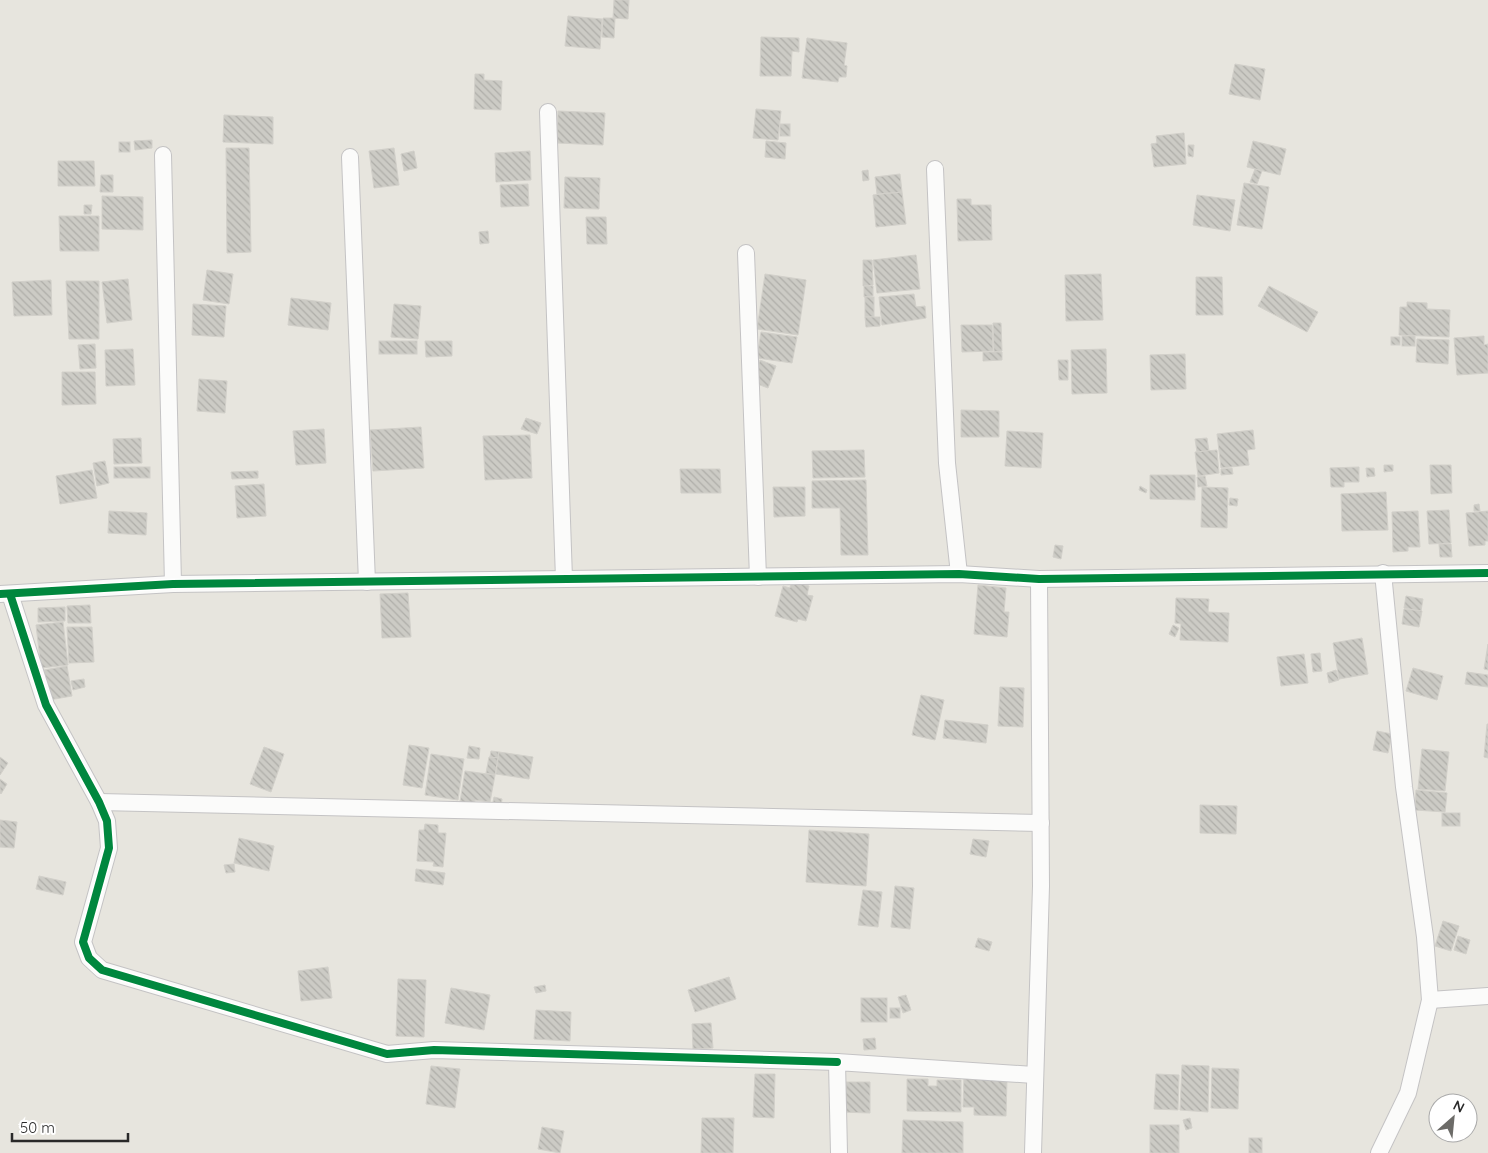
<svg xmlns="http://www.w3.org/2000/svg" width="1488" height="1153" font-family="Quicksand,sans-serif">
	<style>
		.building { fill: url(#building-back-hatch); stroke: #d2d0ca }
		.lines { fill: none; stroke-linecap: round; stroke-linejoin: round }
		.street-casing { stroke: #c4c3c4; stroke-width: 18 }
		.street { stroke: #fbfbfa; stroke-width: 16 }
		.cycleway-casing { stroke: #fff; stroke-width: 11 }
		.cycleway { stroke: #00873e; stroke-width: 8 }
	</style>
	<defs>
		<pattern id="building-back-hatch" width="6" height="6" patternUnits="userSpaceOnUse" patternTransform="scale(1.25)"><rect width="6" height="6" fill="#cccbc5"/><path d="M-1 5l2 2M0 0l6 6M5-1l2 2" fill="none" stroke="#afaea9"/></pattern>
	</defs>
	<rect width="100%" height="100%" fill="#e7e5de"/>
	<!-- building -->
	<g class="building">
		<path d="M614,0H629L628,19L613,18Z"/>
		<path d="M568,16L602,19L600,49L565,46Z"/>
		<path d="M603,18H615L614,38L602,37Z"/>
		<path d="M761,37L799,38V52L792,51L791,76H760Z"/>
		<path d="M807,38L847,43L844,65L847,66L846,77H839L838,82L802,78Z"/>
		<path d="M1235,64L1265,69L1260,100L1229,94Z"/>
		<path d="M475,74H484V80L502,81L501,110L474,109Z"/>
		<path d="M756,109L781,111L778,140L753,138Z"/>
		<path d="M558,111L605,113L603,145L557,143Z"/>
		<path d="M224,115L273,117V144L223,142Z"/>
		<rect x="780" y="124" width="10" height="12"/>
		<path d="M1184,133L1186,164L1154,167L1151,144L1157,143L1156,136Z"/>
		<path d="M152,140V148L135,150L134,141Z"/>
		<path d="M766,141L786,143L785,159L765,157Z"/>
		<path d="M1253,141L1286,149L1280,175L1247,167Z"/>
		<rect x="119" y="142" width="11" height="10"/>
		<path d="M1188,145H1194L1193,157L1188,156Z"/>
		<path d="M226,148H249L251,252L227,253Z"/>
		<path d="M394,148L399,185L374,188L369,151Z"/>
		<path d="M414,151L417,168L404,171L401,154Z"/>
		<path d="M530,151L531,180L496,182L495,153Z"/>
		<path d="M58,161H94L95,186H58Z"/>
		<path d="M1255,169L1262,171L1257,184L1250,182Z"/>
		<path d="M868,170L869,180L863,181L862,171Z"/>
		<path d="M900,174L902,192L877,194L875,177Z"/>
		<path d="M101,175H113V192H100Z"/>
		<path d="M565,177L600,178L599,209L564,208Z"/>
		<path d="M1244,183L1269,187L1262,229L1237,225Z"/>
		<path d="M528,184L529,206L501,207L500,185Z"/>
		<path d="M902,192L906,224L876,227L873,195Z"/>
		<path d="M1197,195L1235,200L1230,231L1193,225Z"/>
		<path d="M102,196L143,197V230L102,229Z"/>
		<path d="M957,199H971V205H991L992,240L958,241Z"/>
		<path d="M84,205H92L91,214H84Z"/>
		<path d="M59,216H99V251H60Z"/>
		<path d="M586,217H606L607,244H587Z"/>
		<path d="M488,231L489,243L480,244L479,232Z"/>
		<path d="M916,255L920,289L877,293L873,260Z"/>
		<path d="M863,260H872L873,285L863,286Z"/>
		<path d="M207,270L233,274L229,304L203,300Z"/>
		<path d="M765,274L806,280L798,335L757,329Z"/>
		<path d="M1101,274L1103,320L1066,321L1065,275Z"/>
		<path d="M1196,277H1222L1223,315H1196Z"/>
		<path d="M128,279L132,320L107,323L102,282Z"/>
		<path d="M51,280L52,315L14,316L12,282Z"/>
		<path d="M66,281H99V339H69Z"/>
		<path d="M864,286H873V296L864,297Z"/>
		<path d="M1269,286L1318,312L1307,332L1258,306Z"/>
		<path d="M914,294L916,307L925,306L926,318L882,325L879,297Z"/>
		<rect x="865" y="297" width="9" height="20"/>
		<path d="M291,298L331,303L328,330L288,325Z"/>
		<path d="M1407,302L1427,303V309L1450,310L1449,337L1399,335L1400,307H1407Z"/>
		<path d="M193,304L226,306L224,337L192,335Z"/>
		<path d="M394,304L421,306L418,339L391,337Z"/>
		<path d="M865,317H880V326L866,327Z"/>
		<path d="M993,323H1001L1002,351L994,352Z"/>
		<path d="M961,325H992L993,351L962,352Z"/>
		<path d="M761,332L797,337L792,363L757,358Z"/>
		<rect x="1402" y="336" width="13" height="10"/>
		<path d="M1484,336V345L1488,344V373L1457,375L1454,338Z"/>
		<rect x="1391" y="337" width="9" height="8"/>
		<path d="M1417,339L1449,340L1448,364L1416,362Z"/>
		<rect x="379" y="341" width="38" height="13"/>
		<path d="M425,341H452V356L426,357Z"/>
		<path d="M95,344L96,368L80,369L78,345Z"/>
		<path d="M133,349L135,385L106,386L105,350Z"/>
		<path d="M1106,349L1107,393L1072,394L1071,350Z"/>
		<path d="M983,352H1002V360L983,361Z"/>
		<path d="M1185,354L1186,389L1151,390L1150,355Z"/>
		<path d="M760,360L776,366L768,388L752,382Z"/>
		<path d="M1058,360H1068V380H1059Z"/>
		<path d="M62,372H95L96,404L62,405Z"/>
		<path d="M199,379L227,381L225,413L197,411Z"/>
		<path d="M961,410L999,411V437H961Z"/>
		<path d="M526,418L541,423L537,434L521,429Z"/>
		<path d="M421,427L424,468L373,471L370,430Z"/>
		<path d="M324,429L326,463L296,465L293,431Z"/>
		<path d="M1253,430L1255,449L1247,450L1249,465L1221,468L1217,434Z"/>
		<path d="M1007,431L1043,433L1041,468L1005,466Z"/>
		<path d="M530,435L532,478L485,480L483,436Z"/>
		<path d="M141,438L142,463L114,464L113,439Z"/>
		<path d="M1207,438L1209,451L1197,452L1195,439Z"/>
		<path d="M864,450L865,477L813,478L812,451Z"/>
		<path d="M1217,450L1219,473L1198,476L1195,452Z"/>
		<path d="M105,461L109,483L97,486L93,463Z"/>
		<path d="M1384,465H1393V471L1384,472Z"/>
		<path d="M1430,465H1451L1452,493L1431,494Z"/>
		<rect x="114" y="467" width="36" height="11"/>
		<path d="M1359,467V482H1344V487H1331L1330,468Z"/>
		<path d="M1232,468L1233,474L1221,475V469Z"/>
		<path d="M1366,468H1374L1375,476L1367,477Z"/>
		<path d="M680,469H720L721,493H681Z"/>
		<path d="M92,470L97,498L60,504L56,476Z"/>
		<path d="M258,471V478L232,479L231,472Z"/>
		<path d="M1150,475H1195V500L1150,499Z"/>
		<path d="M1205,476L1207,486L1198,487L1197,477Z"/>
		<path d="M866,480L868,555H841L840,508H812V481Z"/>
		<path d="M264,484L266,516L237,518L235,486Z"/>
		<path d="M1140,486L1147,490L1146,493L1139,490Z"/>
		<path d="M773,487H805V516L774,517Z"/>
		<path d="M1202,487L1228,488L1227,528L1201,527Z"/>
		<path d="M1386,492L1388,530L1342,531L1341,494Z"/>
		<path d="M1230,498L1238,499L1237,506L1229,505Z"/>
		<path d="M1479,504L1480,511H1474V505Z"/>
		<path d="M1449,510L1451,543L1429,544L1427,511Z"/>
		<path d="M109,511L147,513L146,535L108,533Z"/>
		<path d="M1418,511L1420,547H1408V551L1393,552L1392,512Z"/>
		<path d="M1488,511V541H1485V545L1469,546L1466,513Z"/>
		<path d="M1439,544H1451L1452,557H1440Z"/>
		<path d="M1055,545L1063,546L1061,559L1053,557Z"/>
		<path d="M791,582L809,586L807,595L813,596L806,621L798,619L797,622L775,616L783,586L790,588Z"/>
		<path d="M978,585L1006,588L1004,612H1009L1007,637L974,634Z"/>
		<path d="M408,593L411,637L382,638L380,594Z"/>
		<path d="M1406,596L1423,599L1421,611L1404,608Z"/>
		<path d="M1176,598L1209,599L1208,612L1229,613L1228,642L1180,640L1181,624L1175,623Z"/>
		<path d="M90,605L91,623H68L67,606Z"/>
		<path d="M65,607V621L38,622V608Z"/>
		<path d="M1404,609L1422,611L1419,627L1402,624Z"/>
		<path d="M63,622L68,665L41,668L36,625Z"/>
		<path d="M1173,625L1179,628L1175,637L1169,634Z"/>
		<path d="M67,627H92L94,662L69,663Z"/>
		<path d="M1362,638L1368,674L1339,679L1333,643Z"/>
		<path d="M1488,644V670L1484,669Z"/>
		<path d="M1320,653L1322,671L1313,672L1311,654Z"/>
		<path d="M1304,654L1308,683L1281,686L1277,657Z"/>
		<path d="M67,666L72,696L49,700L44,670Z"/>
		<path d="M1413,668L1443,676L1437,700L1406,691Z"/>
		<path d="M1336,670L1339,680L1329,683L1327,673Z"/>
		<path d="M1467,672L1488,675V687L1465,684Z"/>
		<path d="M84,679L85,687L73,690L71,681Z"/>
		<path d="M1000,687L1024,688L1023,727L998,726Z"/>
		<path d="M921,695L944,700L935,740L912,735Z"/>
		<path d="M945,720L988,725L986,743L943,738Z"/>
		<path d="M1487,724H1488V758L1484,757Z"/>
		<path d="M1377,731L1392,734L1388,753L1373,750Z"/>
		<path d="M409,745L429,748L422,788L403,785Z"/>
		<path d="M469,746L480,748L479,759L467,758Z"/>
		<path d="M264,747L284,754L271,792L250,784Z"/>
		<path d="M1422,749L1449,752L1445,791L1418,789Z"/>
		<path d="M491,751L499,752L498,758L490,757Z"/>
		<path d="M499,752L533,757L529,779L496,774Z"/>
		<path d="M431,754L464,759L458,800L425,795Z"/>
		<path d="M0,757L8,763L0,775Z"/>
		<path d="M489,757L498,758L495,775L486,773Z"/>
		<path d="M465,771L495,775L490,802L475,800L474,805L460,802Z"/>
		<path d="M0,779L7,784L1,794L0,793Z"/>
		<path d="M1416,790L1447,793L1445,812L1415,810Z"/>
		<path d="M494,797L502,799L501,808L492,807Z"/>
		<path d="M1200,805L1237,806L1236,834L1200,833Z"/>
		<rect x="1442" y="813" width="18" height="13"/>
		<path d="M0,820L17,822L14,848L0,847Z"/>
		<path d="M425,824L438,825V833H446L443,867L433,866L434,862L417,861L419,830H424Z"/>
		<path d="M809,830L869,834L866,886L806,882Z"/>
		<path d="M239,838L274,846L269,871L234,863Z"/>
		<path d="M973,839L989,841L986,857L970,854Z"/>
		<path d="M234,864L235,872L226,873L224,865Z"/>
		<path d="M416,869L445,873L443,885L415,881Z"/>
		<path d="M39,876L66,882L63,895L36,889Z"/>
		<path d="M895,886L914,888L910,929L891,927Z"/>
		<path d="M863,890L882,892L878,927L858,925Z"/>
		<path d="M1443,921L1459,926L1451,951L1435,946Z"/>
		<path d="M1458,936L1470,940L1466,954L1454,950Z"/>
		<path d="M978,938L992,942L989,951L975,947Z"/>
		<path d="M328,967L332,998L301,1001L298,971Z"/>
		<path d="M729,977L736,999L695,1012L688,990Z"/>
		<path d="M398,979L426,980L424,1037L396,1036Z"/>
		<path d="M545,985L546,991L536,993L534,987Z"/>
		<path d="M451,988L490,995L484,1030L445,1023Z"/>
		<path d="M906,995L911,1010L903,1013L898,997Z"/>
		<rect x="861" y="998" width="26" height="24"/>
		<rect x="890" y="1008" width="10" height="10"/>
		<path d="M536,1010L571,1012L570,1041L534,1039Z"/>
		<path d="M711,1023L713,1048L693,1049L692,1024Z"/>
		<path d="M875,1038L876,1049L864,1050L863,1039Z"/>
		<path d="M1182,1065L1209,1066L1208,1112L1180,1110Z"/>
		<path d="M431,1066L460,1069L455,1108L426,1104Z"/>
		<path d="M1212,1068L1239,1069L1238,1109L1211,1108Z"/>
		<path d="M755,1074H775L774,1118L753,1117Z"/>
		<path d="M1156,1074L1179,1075L1178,1110L1154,1109Z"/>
		<path d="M964,1076L1007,1078L1006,1116L974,1115V1107H963Z"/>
		<path d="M907,1079H928V1086H937V1080H961V1112L907,1111Z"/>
		<path d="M846,1082H870V1113L840,1112V1088H846Z"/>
		<path d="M702,1118H734L733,1153H701Z"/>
		<path d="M1190,1118L1192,1128L1186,1130L1183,1120Z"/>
		<path d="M903,1120L963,1122V1153H902Z"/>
		<rect x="1150" y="1125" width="29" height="28"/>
		<path d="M542,1127L564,1131L560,1153L538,1149Z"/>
		<rect x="1249" y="1138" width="13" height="15"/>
	</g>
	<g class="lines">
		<!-- street casing -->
		<g class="street-casing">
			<g id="street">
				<path d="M548,112L564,579"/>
				<path d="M163,155L173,584"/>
				<path d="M350,157L367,582"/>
				<path d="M935,169L947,463L959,574"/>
				<path d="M746,253L758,577"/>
				<path d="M0,594L173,584L959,574L1039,579L1488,573"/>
				<path d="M10,594L46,705L99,802L107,821L109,848L83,942L89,958L102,970L387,1054L434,1050L837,1062"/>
				<path d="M99,802L1041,823"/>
				<path d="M1430,1000L1488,996"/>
				<path d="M839,1153L837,1062L1034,1075"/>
				<path d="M1033,1153L1041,886L1039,579"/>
				<path d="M1379,1153L1408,1093L1430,1000L1425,937L1404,787L1383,573"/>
			</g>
		</g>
		<!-- street -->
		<use href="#street" class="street"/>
		<!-- cycleway casing -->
		<g class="cycleway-casing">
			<g id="cycleway">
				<path d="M0,594L173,584L959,574L1039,579L1488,573"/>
				<path d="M10,594L46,705L99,802L107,821L109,848L83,942L89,958L102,970L387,1054L434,1050L837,1062"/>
			</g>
		</g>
		<!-- cycleway -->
		<use href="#cycleway" class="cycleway"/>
	</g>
	<!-- north arrow -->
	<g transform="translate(1453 1118) rotate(27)"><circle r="24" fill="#ffffff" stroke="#a9a9a9"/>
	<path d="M0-4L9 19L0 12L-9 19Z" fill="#6c6b68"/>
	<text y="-8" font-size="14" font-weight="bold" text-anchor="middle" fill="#292929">N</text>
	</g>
	<!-- scale -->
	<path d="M12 1133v8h116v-8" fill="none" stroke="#292929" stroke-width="2.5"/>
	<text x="20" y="1133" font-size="15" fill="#292929" stroke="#ffffff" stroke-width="4" paint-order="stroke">50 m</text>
</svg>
